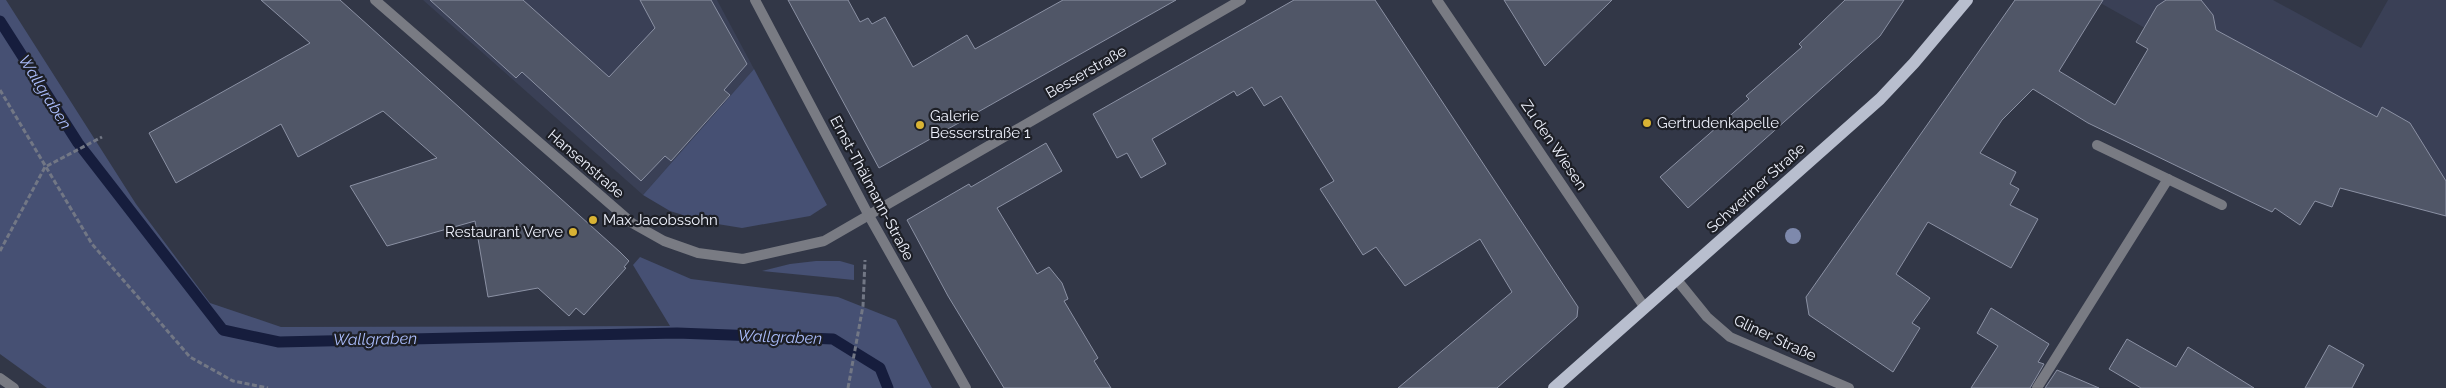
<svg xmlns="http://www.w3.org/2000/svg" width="2446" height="388" font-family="Raleway,sans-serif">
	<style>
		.built { fill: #3a4056 }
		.green { fill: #465073 }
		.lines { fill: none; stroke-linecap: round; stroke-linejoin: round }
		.stream { stroke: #161d3d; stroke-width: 11 }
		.building { fill: #505667; stroke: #8b91a4 }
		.path { stroke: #727785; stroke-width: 3; stroke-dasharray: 5 2.5; stroke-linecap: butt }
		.service { stroke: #797b83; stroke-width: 10 }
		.minor { stroke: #797b83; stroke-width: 10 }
		.primary { stroke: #b8bece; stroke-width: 12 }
		.tree { fill: #7e89ac }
		.poi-dot { fill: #d9b334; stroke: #1d1f26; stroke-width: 2 }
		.labels { text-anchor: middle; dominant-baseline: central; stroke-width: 4.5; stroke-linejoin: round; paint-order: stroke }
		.street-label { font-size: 15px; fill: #eef1fc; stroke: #1d1f26 }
		.poi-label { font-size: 15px; fill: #eef1fc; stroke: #1d1f26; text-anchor: start }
		.water-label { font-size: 16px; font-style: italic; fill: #aabcfb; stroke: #1d1f26 }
	</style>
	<rect width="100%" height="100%" fill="#323747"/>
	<!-- built -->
	<g class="built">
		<path d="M423,0H717L754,69L643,195Z"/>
		<path d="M2095,0H2273L2361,48L2388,0H2446V216L2186,51Z"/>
	</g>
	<!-- green -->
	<g class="green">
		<path d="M0,0H6L136,204L210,303L281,327L670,326L633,265L640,257L691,279L838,297L896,320L932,388H47L0,354Z"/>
		<path d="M754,69L827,205L810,216L742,228L705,222L670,211L643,195Z"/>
		<path d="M816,261H840L854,265V280L762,271L790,264Z"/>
	</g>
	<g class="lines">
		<!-- stream -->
		<path class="stream" d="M0,21L78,143L223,330L279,342L677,333L833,339L880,368L888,388"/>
	</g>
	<!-- building -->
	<g class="building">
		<path d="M261,0H340L620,252L629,261L624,267L626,268L584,315L576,308L569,316L538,288L488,297L475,221L387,246L350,186L437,158L383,111L298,157L281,124L176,183L149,133L310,43Z"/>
		<path d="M430,0H523L609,77L655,28L640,0H711L747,64L724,90L730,95L671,161L665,156L641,181L522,72L516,78Z"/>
		<path d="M788,0H848L860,22L868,18L872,24L885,17L913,67L967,35L975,49L1063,0H1176L879,168Z"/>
		<path d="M1294,0H1375L1578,307L1577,317L1497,388H1398L1512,292L1480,239L1405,286L1376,247L1363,255L1320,189L1334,181L1281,96L1264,106L1252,87L1237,96L1234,91L1152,139L1166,164L1141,178L1127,153L1117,158L1093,114Z"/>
		<path d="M1504,0H1612L1545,66Z"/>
		<path d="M1845,0H1904L1880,36L1688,208L1660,177L1749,99L1746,96L1802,47L1799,44Z"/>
		<path d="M2015,0H2103L2059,71L2115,105L2148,49L2136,42L2157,6L2166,0H2201L2213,15L2216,30L2377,117L2382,107L2410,123L2446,181V216L2340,188L2332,207L2315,201L2300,225L2275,208L2272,212L2088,123L2033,89L2002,120L1980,153L2016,172L2010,184L2019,189L2010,205L2038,219L2011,268L1928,222L1896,274L1930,298L1912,323L1920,328L1893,372L1809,315L1806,297Z"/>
		<path d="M1046,143L1062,171L997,208L1037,274L1049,267L1062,283L1068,299L1064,301L1098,358L1094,361L1111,388H1004L948,296L907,220L969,184L971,187Z"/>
		<path d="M1991,308L2049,344L2038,362L2044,364L2030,388H1971L1998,346L1977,333Z"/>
		<path d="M2127,339L2176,367L2188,347L2254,388H2141L2109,369Z"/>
		<path d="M2329,345L2364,365L2352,388H2305Z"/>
		<path d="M2057,370L2099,388H2045Z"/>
	</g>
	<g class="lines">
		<!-- path -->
		<g class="path">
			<path d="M0,90L92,244L190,357L233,381L268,388"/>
			<path d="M0,251L45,167L102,137"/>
			<path d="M848,388L863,306L865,260"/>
		</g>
		<!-- service -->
		<g class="service">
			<path d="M2097,145L2222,205"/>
			<path d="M2037,388L2168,179"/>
		</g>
		<!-- minor -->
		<g class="minor">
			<path d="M375,0L632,223L664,241L698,253L743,259L824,241L1241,0"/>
			<path d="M755,0L868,214L966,388"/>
			<path d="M1437,0L1645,308"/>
			<path d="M1677,280L1707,317L1730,337L1849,388"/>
			<path d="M0,378L14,388"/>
		</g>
		<!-- primary -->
		<path class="primary" d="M1554,388L1880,99L1914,63L1967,0"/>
	</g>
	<!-- trees -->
	<circle class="tree" cx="1793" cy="236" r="8"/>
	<!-- markers -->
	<g class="poi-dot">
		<circle cx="1647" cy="123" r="5"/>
		<circle cx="920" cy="125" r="5"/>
		<circle cx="593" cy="220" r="5"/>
		<circle cx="573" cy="232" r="5"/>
	</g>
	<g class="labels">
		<!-- street labels -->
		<g class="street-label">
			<text transform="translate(1086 72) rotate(-30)">Besserstraße</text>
			<text transform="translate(1554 145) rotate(56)">Zu den Wiesen</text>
			<text transform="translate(586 164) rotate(41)">Hansenstraße</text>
			<text transform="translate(872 188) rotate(62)">Ernst-Thälmann-Straße</text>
			<text transform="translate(1756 188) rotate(-42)">Schweriner Straße</text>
			<text transform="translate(1775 338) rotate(25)">Gliner Straße</text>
		</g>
		<!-- poi labels -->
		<g class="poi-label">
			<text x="930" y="116">Galerie<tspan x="930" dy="17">Besserstraße 1</tspan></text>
			<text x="1657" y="123">Gertrudenkapelle</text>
			<text x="603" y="220">Max Jacobssohn</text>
			<text x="563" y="232" text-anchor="end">Restaurant Verve</text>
		</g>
		<!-- water labels -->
		<g class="water-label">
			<text transform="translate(45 92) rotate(58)">Wallgraben</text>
			<text transform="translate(780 337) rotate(2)">Wallgraben</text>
			<text transform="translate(375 339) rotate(-1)">Wallgraben</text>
		</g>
	</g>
</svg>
